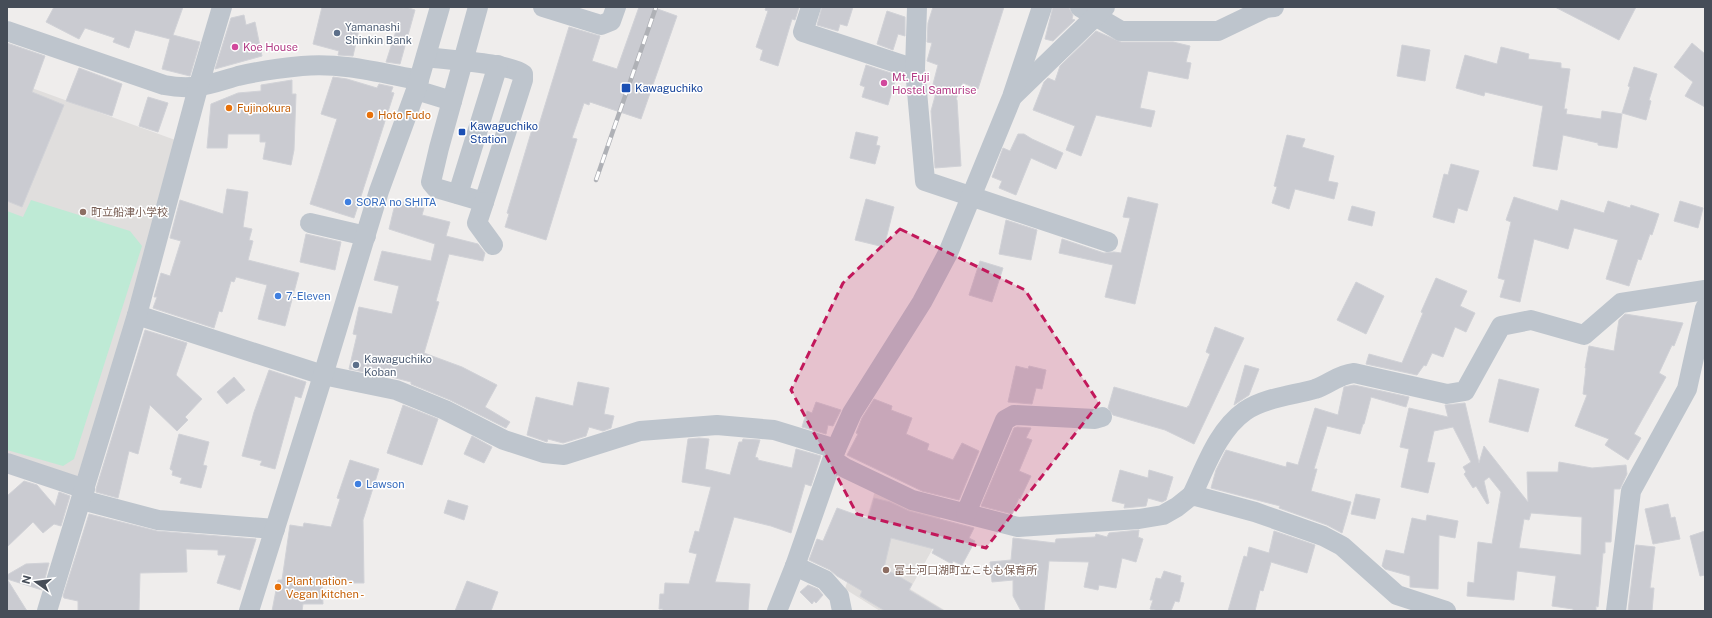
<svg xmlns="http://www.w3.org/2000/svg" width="1712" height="618" font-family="'Public Sans','Noto Sans JP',sans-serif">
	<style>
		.education { fill: #e0dedd }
		.green { fill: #beead5 }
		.building { fill: #cacbd1; stroke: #d1d2d7; fill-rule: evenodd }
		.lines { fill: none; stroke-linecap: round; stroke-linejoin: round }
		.minor { stroke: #bec5cd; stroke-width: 20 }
		.rail-casing { stroke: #afb1b6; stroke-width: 4.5 }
		.rail { stroke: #fff; stroke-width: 3; stroke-dasharray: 9; stroke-linecap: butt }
		.marked { fill: #c2185b; fill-opacity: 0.2; stroke: #c2185b; stroke-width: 3; stroke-dasharray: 8 5; stroke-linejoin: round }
		.service-dot { fill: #5c6f8a; stroke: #fff; stroke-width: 1.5 }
		.hotel-dot { fill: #d1479c; stroke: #fff; stroke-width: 1.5 }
		.transit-dot { fill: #1a4fb4; stroke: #fff; stroke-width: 1.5 }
		.food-dot { fill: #e8710a; stroke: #fff; stroke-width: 1.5 }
		.shop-dot { fill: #3f7fe0; stroke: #fff; stroke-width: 1.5 }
		.education-dot { fill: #8d6e63; stroke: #fff; stroke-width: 1.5 }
		.labels { text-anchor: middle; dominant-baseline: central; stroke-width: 3; stroke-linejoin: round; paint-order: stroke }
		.service-label { font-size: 11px; fill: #4e5e75; stroke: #fff; text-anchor: start }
		.hotel-label { font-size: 11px; fill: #b23c85; stroke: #fff; text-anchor: start }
		.transit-label { font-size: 11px; fill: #164399; stroke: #fff; text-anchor: start }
		.food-label { font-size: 11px; fill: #c56008; stroke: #fff; text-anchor: start }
		.shop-label { font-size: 11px; fill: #366cbe; stroke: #fff; text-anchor: start }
		.education-label { font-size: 11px; fill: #785e54; stroke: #fff; text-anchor: start }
	</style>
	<rect width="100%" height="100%" fill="#efedec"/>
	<!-- education -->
	<g class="education">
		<path d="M7,79L178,141L81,475L73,479L7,456Z"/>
		<path d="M875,491L941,515L932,550L910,589L946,611H880L845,589Z"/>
	</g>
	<!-- green -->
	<path class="green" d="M31,200L130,231L142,246L74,459L63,466L7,450V211L23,217Z"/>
	<!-- building -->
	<g class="building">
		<path d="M54,7H183L173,35L200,42L190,76L162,69L170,39L135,30L129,48L113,42L115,38L85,28L79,39L46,22Z"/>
		<path d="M322,7H399L404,8L406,7L415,10L400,64L386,62L396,31L367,24L365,31L359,29L353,56L338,55L339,51L313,44Z"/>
		<path d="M639,7H652L677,16L641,119L590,102L589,105L584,103L572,138L577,139L546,240L505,227L509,214L507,213L533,126L538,128L569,27L600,36L592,61L617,69Z"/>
		<path d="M766,7H799L795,20L792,19L778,66L760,60L763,50L756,47L768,11L765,10Z"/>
		<path d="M822,7H853L847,26L840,24L838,31L817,25Z"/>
		<path d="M933,7H1004L978,89L963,83L956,99L957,100L961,166L935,168L931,111L937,89L932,88L938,65L927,61L932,43L927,42L928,23Z"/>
		<path d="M1053,7L1069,8L1073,15L1072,19L1075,20L1053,41L1045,39Z"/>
		<path d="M1555,7H1636L1619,40Z"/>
		<path d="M887,11L905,17V36L898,34L893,50L877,44Z"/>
		<path d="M244,15L246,25L255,22L262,56L215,69L231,18Z"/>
		<path d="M1096,31L1121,42H1173L1190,46L1186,62L1191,63L1188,79L1148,71L1140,108L1155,111L1151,127L1096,115L1081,156L1066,150L1075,126L1033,110L1044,82L1048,78L1055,81L1060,66Z"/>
		<path d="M7,43L45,56L32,92L64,105L22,207L7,201Z"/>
		<path d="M1692,43L1705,54V107L1685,96L1693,82L1674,67Z"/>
		<path d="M1402,45L1430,50L1425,81L1397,76Z"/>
		<path d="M1501,47L1529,54L1528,59L1561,63V68L1570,69L1564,109H1567L1566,114L1601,119L1602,111L1622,114L1617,148L1598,145V143L1563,135L1557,170L1533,166L1543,106L1485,92L1484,96L1456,88L1465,55L1497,64Z"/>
		<path d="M866,65L897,75L888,105L862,97L865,87L860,85Z"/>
		<path d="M1634,67L1657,74L1649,100L1651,101L1646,120L1622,113L1630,87L1628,86Z"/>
		<path d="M79,68L122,84L112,116L66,101Z"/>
		<path d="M333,77L347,79L377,88L379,84L393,87L391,92L394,93L354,218L310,204L337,119L321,114Z"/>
		<path d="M292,80V94H296L294,150L291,165L263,159L266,142H260V134H228L227,148H207L211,104L238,93L261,91V85Z"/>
		<path d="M148,97L168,103L158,132L139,126Z"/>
		<path d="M856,132L878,137L876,145L880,146L875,164L850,158Z"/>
		<path d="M1018,134H1024L1032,139L1063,153L1056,169L1031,158L1016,195L999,188L1002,181L992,177L1003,148L1010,151Z"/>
		<path d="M1287,135L1305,139L1302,147L1334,156L1328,181L1338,183L1334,199L1295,189L1289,209L1272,203L1277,187L1274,186Z"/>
		<path d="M1451,164L1479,171L1467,211L1458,208L1454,223L1433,217L1444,174L1448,175Z"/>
		<path d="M227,189L248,192L243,227L252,229L249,240L253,241L248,260L299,273L285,326L258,319L267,285L236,277L234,282L231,281L222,312L219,311L214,328L153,308L157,297H154L161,273L170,276L181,241L170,238L180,200L223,214Z"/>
		<path d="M1128,197L1158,204L1135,304L1105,297L1113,265L1059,253L1062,239L1104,253L1114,252L1121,253L1130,218L1123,217Z"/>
		<path d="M1514,197L1558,211L1561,200L1604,213L1608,201L1630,208L1631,205L1659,214L1652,235L1650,234L1641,260L1638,259L1629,286L1606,279L1618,240L1574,228L1568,249L1534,239L1520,302L1500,297L1505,280L1498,278L1511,222L1506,220Z"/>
		<path d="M866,199L894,207L884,247L855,240Z"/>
		<path d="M396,200L424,208L422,215L450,222L446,236L478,244L485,253L483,261L449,254L436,301L439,302L424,353L462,367L497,385L485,407L510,422L506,428L450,400L411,384V382L369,371V373L349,369L357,335L353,334L359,307L392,314L399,286L374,280L382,251L431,261L435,244L389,229Z"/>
		<path d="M1680,201L1703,208L1698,228L1674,221Z"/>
		<path d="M1352,206L1375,212L1372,226L1348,220Z"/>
		<path d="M1006,220L1037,230L1031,260L999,254Z"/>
		<path d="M306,234L341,242L335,270L300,262Z"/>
		<path d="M980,261L1003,268L992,302L969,295Z"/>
		<path d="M1436,278L1467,291L1460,306L1475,313L1466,332L1455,327L1443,357L1432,353L1426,366L1424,365L1417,375L1366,364L1369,354L1402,363L1423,313L1421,312Z"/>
		<path d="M1356,282L1384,296L1366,334L1337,320Z"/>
		<path d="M1625,314L1683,323L1674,346L1672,345L1659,373L1666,377L1634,434L1641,438L1628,460L1605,445L1609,439L1575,426L1587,395L1583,394L1586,368H1585L1589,346L1614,351L1619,320Z"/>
		<path d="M1215,327L1244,338L1194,444L1165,430L1113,415L1108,408L1114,387L1187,408L1188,406H1189L1210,354L1206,352Z"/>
		<path d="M145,330L187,343L176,375L202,399L185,417L188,420L177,431L150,405L138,454L129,451L118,498L96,492V489Z"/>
		<path d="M1245,365L1259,369L1249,395L1234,405Z"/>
		<path d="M1016,366L1028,369L1029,366L1046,370L1042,389L1036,388L1032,404L1008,402Z"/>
		<path d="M269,370L306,382L301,398L295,396L275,469L260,465L262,461L242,456L254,412Z"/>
		<path d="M234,377L245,390L227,404L217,392Z"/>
		<path d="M1499,379L1539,389L1528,432L1489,422Z"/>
		<path d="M578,382L609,388L604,414L614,416L611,428L603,431L589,427L586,436L563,443L548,439L547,442L527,435L536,397L573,406Z"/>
		<path d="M1354,385L1409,397L1406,407L1371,397L1364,424H1363L1360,434L1327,426L1314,469H1317L1311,491L1351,502L1342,533L1327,525L1279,508L1280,506L1211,488L1216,470L1226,450L1286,467L1287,462L1298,465L1315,408L1338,415L1344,387Z"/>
		<path d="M874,399L892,406L891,410L912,418L906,434L929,444L927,450L953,460L962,443L979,451L959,500L922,491L847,455L858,434L856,433L862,418Z"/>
		<path d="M816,402L841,410L833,426L828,425L826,434L802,427L807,411L812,413Z"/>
		<path d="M1465,403L1479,463L1484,446L1528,502L1527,472H1558L1559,462L1592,468L1626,465L1627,474L1620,489H1614L1611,542H1605V553H1603L1598,607L1596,606V611H1573V609L1552,606L1556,576L1517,571L1514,600L1467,596L1468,582L1474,583L1478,542L1492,544L1501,492L1489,477L1484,481L1489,503L1487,504L1476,486L1473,488L1464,474L1466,472L1463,467L1471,462L1453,427L1434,431L1427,462L1435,463L1428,493L1401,487L1409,449L1400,447L1409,408L1448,417L1445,405ZM1531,513L1582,517L1581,555L1519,548L1524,519L1529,520Z"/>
		<path d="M403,405L438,419L422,465L387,453Z"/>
		<path d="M1017,427L1031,428L1026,438L1032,440L1019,471L1031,476L1020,499L1019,498L1012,514L981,506L1014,428Z"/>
		<path d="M179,434L209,442L203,465L207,466L201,488L180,483L182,478L172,475L173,471L170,469Z"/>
		<path d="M472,436L492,447L484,463L464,454Z"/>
		<path d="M699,438L709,439L705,469L730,475L739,442H742L743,439L760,440L755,457L758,458V460L792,468L796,449L821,456L811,486L805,484L791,533L771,526L734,517L715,582L750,584L748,611H662L663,609H659L660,594H664L665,583L689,584L697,554L689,552L695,531L699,532L711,487L682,482L688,439Z"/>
		<path d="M350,460L379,469L363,520L364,583H322L323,604H303L302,611H272L278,580H282L290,525L303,527L304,523L331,527L340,499L337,498Z"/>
		<path d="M1120,470L1148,478L1149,470L1173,477L1166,500L1162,502L1148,498L1146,506L1124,508L1125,504L1112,501Z"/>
		<path d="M24,481L37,485L55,506L59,492L70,496L61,526L54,524L43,533L33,522L7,547V496Z"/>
		<path d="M1356,494L1380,499L1375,519L1351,514Z"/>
		<path d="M874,498L890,502L909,511L974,528L969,538L975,541L962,565L953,561L952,564L932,553L934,549L891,538L884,568L912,584L909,590L944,611H885L860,596L862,591L837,576L830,570L809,560L817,539L823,541L837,508L868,519Z"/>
		<path d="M448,500L468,506L464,520L444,513Z"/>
		<path d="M1668,504L1671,518L1675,517L1680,539L1653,544L1645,509Z"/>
		<path d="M89,514L157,531L256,539L240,590L217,583L226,555H218V550L186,549L187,572L140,573L139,611H78V601L64,598L63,596Z"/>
		<path d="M1427,515L1458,521L1455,538L1439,535L1438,589L1410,587V576L1385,569L1382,566L1386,550L1404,554L1412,518L1426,521Z"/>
		<path d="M1139,530L1138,537L1143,539L1136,562L1122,558L1116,588L1099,585L1098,590L1084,587L1089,562L1049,561L1044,611H1021L1013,596V580L992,582L990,562L1011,560L1013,538L1055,543L1056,539L1095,537L1096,534L1107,537L1109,533Z"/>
		<path d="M1274,531L1315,545L1307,573L1271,562L1263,591L1260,590L1255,611H1228L1244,556L1247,557L1249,547L1269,553Z"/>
		<path d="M1705,531V575L1700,576L1690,536Z"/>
		<path d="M1636,545L1655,547L1650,588H1654L1652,611H1628Z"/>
		<path d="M46,563H49L42,590L7,579V575L26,564Z"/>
		<path d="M1164,571L1181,576L1180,582L1184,583L1179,602L1175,601L1171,611H1159L1150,609L1153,600H1150L1156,578L1161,579Z"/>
		<path d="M7,579L27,611H7Z"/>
		<path d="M467,581L498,592L491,611H455Z"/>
		<path d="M808,585L818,589L823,595L816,603L814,601L812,604L800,592Z"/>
	</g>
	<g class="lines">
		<!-- minor -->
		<g class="minor">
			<path d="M543,7L601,25L611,21L616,7"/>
			<path d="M811,7L803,32L915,69"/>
			<path d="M917,7L915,69L925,181L1108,242"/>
			<path d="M1080,7L1121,31H1218L1266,8L1274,7"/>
			<path d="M7,31L164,85C195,91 210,84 238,76C259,71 281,68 302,66C341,62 381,73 419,80"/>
			<path d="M426,57C447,60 509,63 523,74V80L484,202L436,188L431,182L439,148L478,7"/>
			<path d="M416,90L452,101"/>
			<path d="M1014,95L1105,7"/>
			<path d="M458,194L498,65"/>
			<path d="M484,202L477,223L493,245"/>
			<path d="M310,223L366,236"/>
			<path d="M137,315L323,375L396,390L445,410L504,440L544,453L564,455L640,431L717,425L774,430L836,449"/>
			<path d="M833,460L845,468L912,500L1018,527L1139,519L1163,515L1177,507L1192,495L1255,512L1323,536L1342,546L1397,595L1446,611"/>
			<path d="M7,463L85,489"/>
			<path d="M1192,495C1206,466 1218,430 1245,411C1263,398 1294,395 1315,389C1330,384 1337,375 1354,373L1447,394L1465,391L1501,326L1531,320L1584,335L1621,303L1705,290"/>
			<path d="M82,500L158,520L275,529"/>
			<path d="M966,513L1005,420L1014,415L1095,419L1102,417"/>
			<path d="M795,566L825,580L839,596L842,611"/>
			<path d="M47,611L137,315L198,88L222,7"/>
			<path d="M249,611L321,382L379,191L416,90L440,7"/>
			<path d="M777,611L795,566L836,449L852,413L922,302L948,253L1012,97L1042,7"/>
			<path d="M1616,611L1631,491L1687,389L1705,308"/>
		</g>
		<!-- rail casing -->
		<g class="rail-casing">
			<path id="rail" d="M596,180L656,7"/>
		</g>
		<!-- rail -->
		<use href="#rail" class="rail"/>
	</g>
	<!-- marked area -->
	<path class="marked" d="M900,229L1025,290L1099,403L986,548L857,514L791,390L843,283Z"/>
	<!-- markers -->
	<g class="service-dot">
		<circle cx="337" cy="33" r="4"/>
		<circle cx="356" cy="365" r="4"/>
	</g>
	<g class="hotel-dot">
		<circle cx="235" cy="47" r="4"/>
		<circle cx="884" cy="83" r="4"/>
	</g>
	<g class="transit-dot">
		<rect x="621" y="83" width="10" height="10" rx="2"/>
		<rect x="458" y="128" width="8" height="8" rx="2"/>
	</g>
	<g class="food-dot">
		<circle cx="229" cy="108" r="4"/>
		<circle cx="370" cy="115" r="4"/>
		<circle cx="278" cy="587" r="4"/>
	</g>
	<g class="shop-dot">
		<circle cx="348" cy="202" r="4"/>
		<circle cx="278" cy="296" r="4"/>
		<circle cx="358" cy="484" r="4"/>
	</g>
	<g class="education-dot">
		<circle cx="83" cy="212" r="4"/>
		<circle cx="886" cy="570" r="4"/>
	</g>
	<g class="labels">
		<!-- service labels -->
		<g class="service-label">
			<text x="345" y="27">Yamanashi<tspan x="345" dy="13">Shinkin Bank</tspan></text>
			<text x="364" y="359">Kawaguchiko<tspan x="364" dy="13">Koban</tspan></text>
		</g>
		<!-- hotel labels -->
		<g class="hotel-label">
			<text x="243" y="47">Koe House</text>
			<text x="892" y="77">Mt. Fuji<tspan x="892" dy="13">Hostel Samurise</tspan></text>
		</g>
		<!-- transit labels -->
		<g class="transit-label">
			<text x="635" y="88">Kawaguchiko</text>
			<text x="470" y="126">Kawaguchiko<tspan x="470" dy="13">Station</tspan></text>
		</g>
		<!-- food labels -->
		<g class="food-label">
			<text x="237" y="108">Fujinokura</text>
			<text x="378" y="115">Hoto Fudo</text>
			<text x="286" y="581">Plant nation -<tspan x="286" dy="13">Vegan kitchen -</tspan></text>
		</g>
		<!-- shop labels -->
		<g class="shop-label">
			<text x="356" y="202">SORA no SHITA</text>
			<text x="286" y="296">7-Eleven</text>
			<text x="366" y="484">Lawson</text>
		</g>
		<!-- education labels -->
		<g class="education-label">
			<text x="91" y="212">町立船津小学校</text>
			<text x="894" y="570">富士河口湖町立こもも保育所</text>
		</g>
	</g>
	<!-- border -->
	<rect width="1712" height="618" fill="none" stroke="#464d58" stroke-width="16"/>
	<!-- north arrow -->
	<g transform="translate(36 582) rotate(284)" stroke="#ffffff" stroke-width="3" paint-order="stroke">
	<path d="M0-3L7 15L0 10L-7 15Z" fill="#464d58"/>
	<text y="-6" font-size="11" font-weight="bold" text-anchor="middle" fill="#464d58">N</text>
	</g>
</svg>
